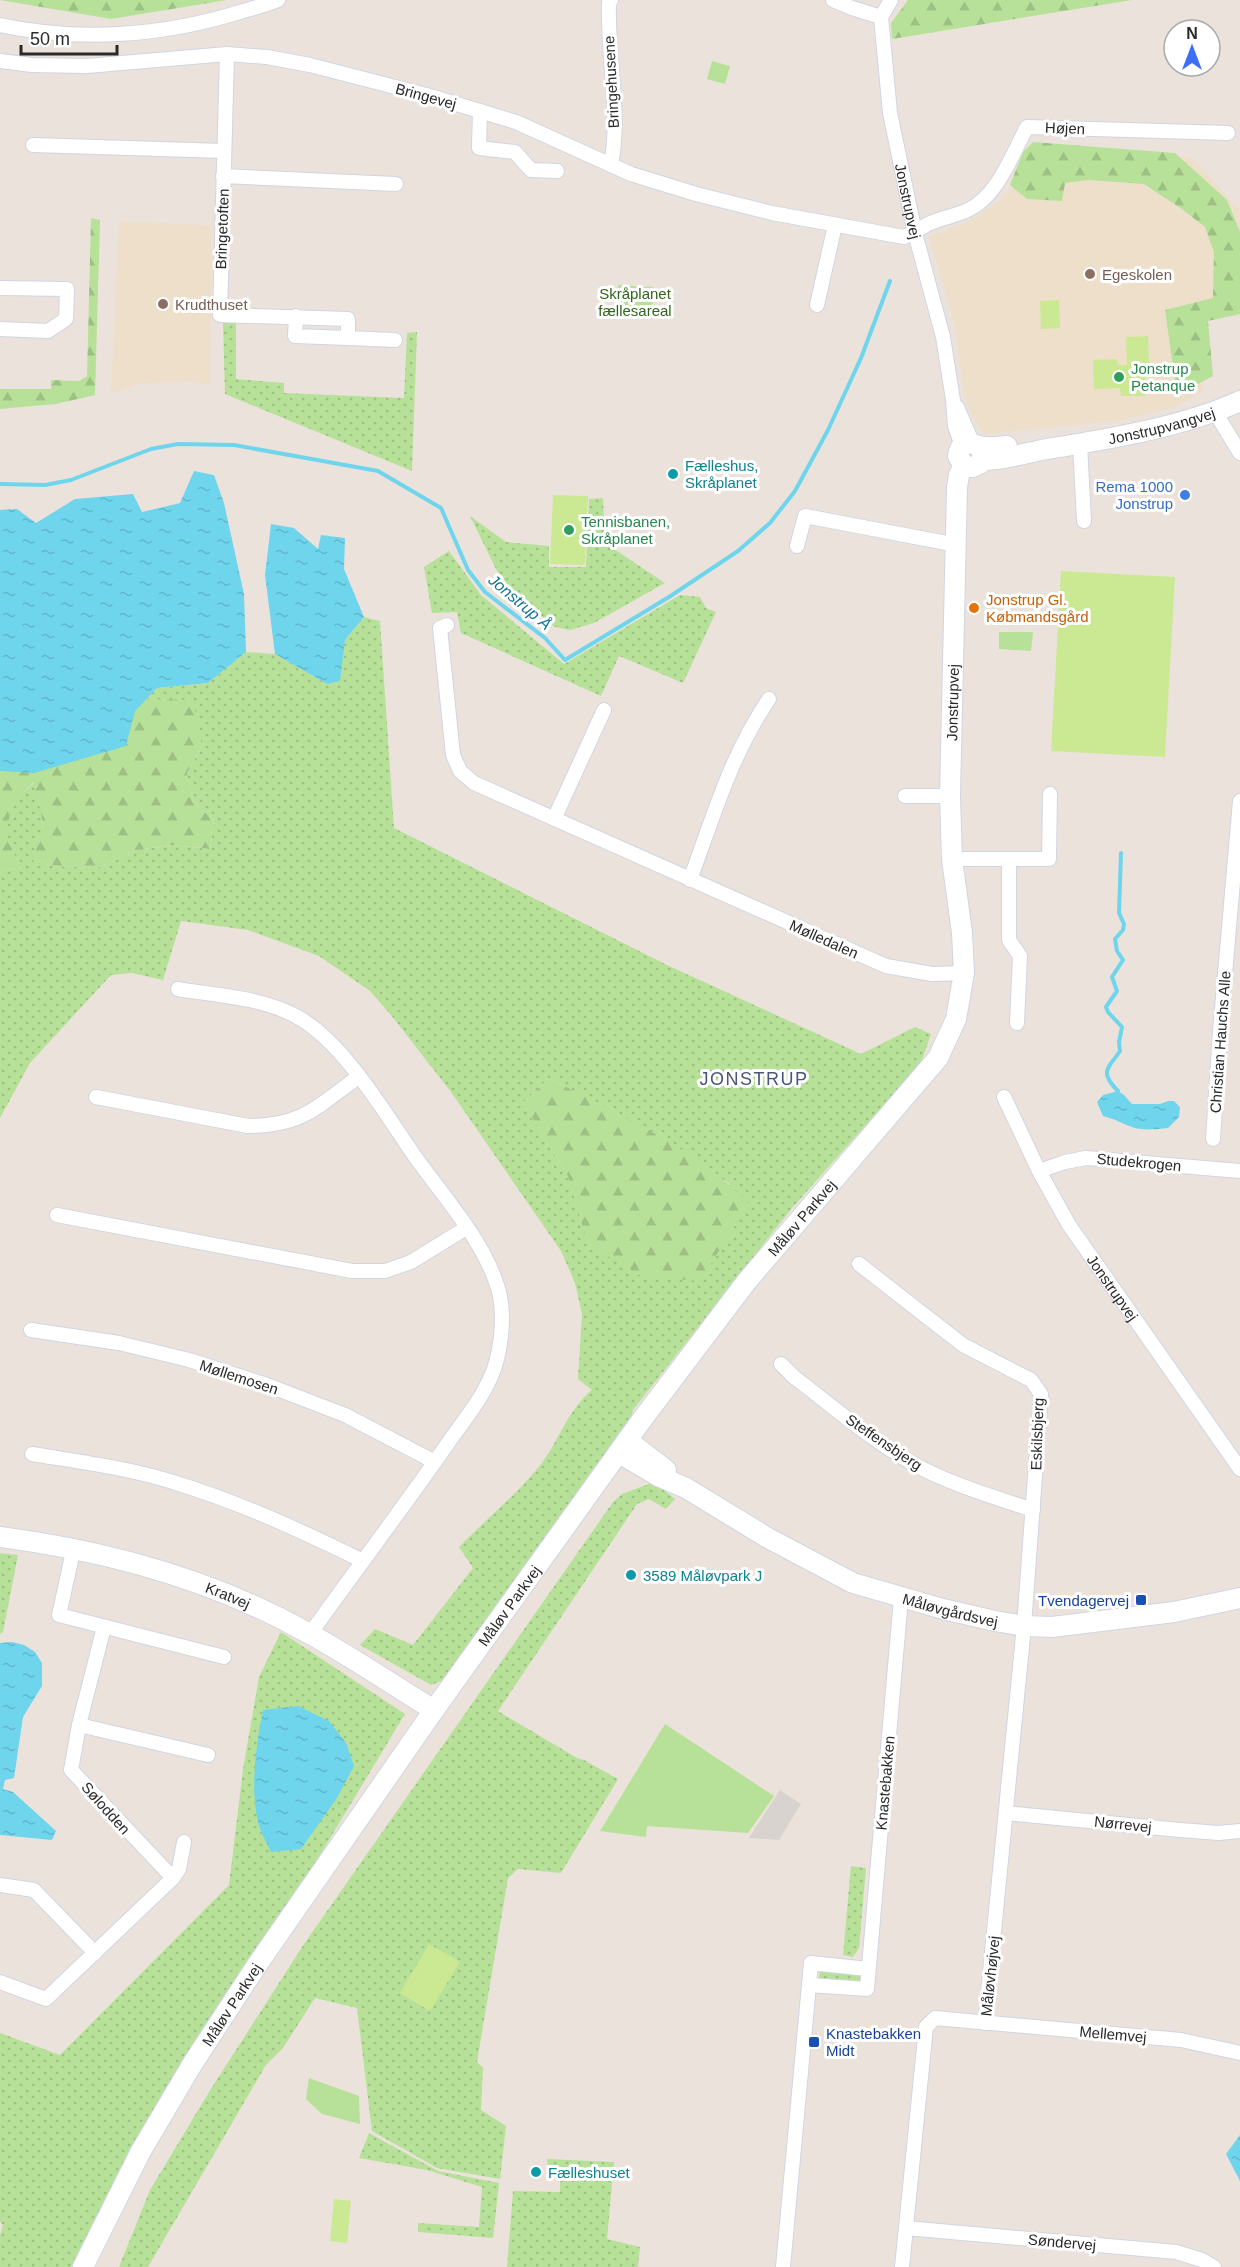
<svg xmlns="http://www.w3.org/2000/svg" width="1240" height="2267" font-family="Arial,sans-serif">
	<style>
		.education { fill: #eddfca }
		.grass { fill: url(#grass-dots); fill-rule: evenodd }
		.forest { fill: url(#forest-firs) }
		.park { fill: #b7e198 }
		.pitch { fill: #cbe993 }
		.plaza { fill: #d8d3ce }
		.water { fill: url(#water-ripples) }
		.lines { fill: none; stroke-linecap: round; stroke-linejoin: round }
		.stream { stroke: #6fd5ed; stroke-width: 4 }
		.street-casing { stroke: #d0d5e2; stroke-width: 16 }
		.secondary-casing { stroke: #d0d5e2; stroke-width: 22 }
		.street { stroke: #fff; stroke-width: 14 }
		.secondary { stroke: #fff; stroke-width: 20 }
		.education-dot { fill: #8d6e63; stroke: #fff; stroke-width: 2 }
		.leisure-dot { fill: #2e9e5b; stroke: #fff; stroke-width: 2 }
		.culture-dot { fill: #0f9aa8; stroke: #fff; stroke-width: 2 }
		.shop-dot { fill: #3f7fe0; stroke: #fff; stroke-width: 2 }
		.food-dot { fill: #e8710a; stroke: #fff; stroke-width: 2 }
		.transit-dot { fill: #1a4fb4; stroke: #fff; stroke-width: 2 }
		.labels { text-anchor: middle; dominant-baseline: central; stroke-width: 6; stroke-linejoin: round; paint-order: stroke }
		.street-label { font-size: 15px; fill: #292929; stroke: #fff }
		.education-label { font-size: 15px; fill: #785e54; stroke: #fff; text-anchor: start }
		.park-label { font-size: 15px; fill: #30651b; stroke: #fff }
		.leisure-label { font-size: 15px; fill: #27864d; stroke: #fff; text-anchor: start }
		.culture-label { font-size: 15px; fill: #0d838f; stroke: #fff; text-anchor: start }
		.shop-label { font-size: 15px; fill: #366cbe; stroke: #fff; text-anchor: end }
		.food-label { font-size: 15px; fill: #c56008; stroke: #fff; text-anchor: start }
		.transit-label { font-size: 15px; fill: #164399; stroke: #fff; text-anchor: end }
		.water-label { font-size: 16px; font-style: italic; fill: #0f7397; stroke: #fff }
		.quarter-label { font-size: 18px; letter-spacing: 1.5px; fill: #4a5679; stroke: #fff }
	</style>
	<defs>
		<pattern id="grass-dots" width="8" height="8" patternUnits="userSpaceOnUse" patternTransform="scale(1.5)"><rect width="8" height="8" fill="#b7e198"/><path d="M2 2h.1M6 6h.1" fill="none" stroke="#9dc183" stroke-width="1.8" stroke-linecap="round"/></pattern>
		<pattern id="forest-firs" width="22" height="20" patternUnits="userSpaceOnUse" patternTransform="scale(1.5)"><rect width="22" height="20" fill="#b7e198"/><path d="M5 1l3.5 6h-7zM16 11l3.5 6h-7z" fill="#9dc183"/></pattern>
		<pattern id="water-ripples" width="26" height="14" patternUnits="userSpaceOnUse" patternTransform="scale(1.5)"><rect width="26" height="14" fill="#6fd5ed"/><path d="M2 4q2-2 4 0t4 0M15 11q2-2 4 0t4 0" fill="none" stroke="#60b7cb"/></pattern>
	</defs>
	<rect width="100%" height="100%" fill="#ebe3db"/>
	<!-- education -->
	<g class="education">
		<path d="M1048,149L1192,157L1240,211V311L1200,318L1203,392L1172,408L1116,421L984,434L973,417L964,397L955,326L929,237L966,223L1001,200Z"/>
		<path d="M119,221L207,225L211,227L210,386L190,381L137,384L111,394Z"/>
	</g>
	<!-- grass -->
	<g class="grass">
		<path d="M236,320V379L284,383V393L404,398L407,333L417,332L412,471L225,394L223,322Z"/>
		<path d="M603,498L605,543L665,583L594,623L570,630L555,627L508,588L495,567L470,516L506,542L549,546V567H586L589,499Z"/>
		<path d="M449,551L481,595L564,664L680,595L700,597L706,608L716,612L683,683L619,656L601,696L461,633L457,612L432,613L424,567Z"/>
		<path d="M364,617L380,621L394,828L667,965L861,1054L915,1027L931,1034L922,1060L913,1072L792,1208L633,1410L630,1421L453,1667L449,1670V1678L431,1685L360,1645L375,1629L413,1645L473,1568L459,1547C484,1521 514,1497 537,1469C558,1445 566,1411 592,1390L578,1379L582,1314L575,1283L561,1251L451,1092L391,1015L370,991L319,956L248,930L181,921L163,980L132,973L111,975L30,1063L0,1118V871L21,868L4,834L13,802L35,782L43,823L34,862L58,866L97,868L136,850L172,845L210,849L214,821L193,801L187,773L202,746L146,699L157,688L208,683L246,652L275,654L327,684L345,640ZM549,1078L663,1139L731,1185L568,1176L523,1103Z"/>
		<path d="M654,1482L675,1499L666,1509L649,1499L637,1504L498,1711L577,1758L584,1760L618,1779L561,1873L518,1869L508,1878L477,2062L483,2068L481,2110L506,2126L500,2179L437,2168L372,2131L357,2008L315,1998L283,2048L266,2065L148,2267H119L150,2190L209,2092L304,1944L613,1502L622,1494Z"/>
		<path d="M0,1553L18,1555L3,1632L0,1634Z"/>
		<path d="M281,1632L405,1714L297,1893L155,2109L71,2267H0V2235L3,2225L0,2222V2033L60,2055L229,1885L243,1769L259,1677Z"/>
		<path d="M851,1866L866,1868L859,1948L853,1957L843,1955Z"/>
		<path d="M825,1969L862,1974L861,1981L856,1984L818,1979L820,1972Z"/>
		<path d="M369,2133L438,2171L499,2183L493,2238L418,2232V2223L479,2227L482,2187L427,2170L359,2158Z"/>
		<path d="M547,2159L614,2162L607,2239L640,2247L638,2267H507L513,2191L560,2192V2174L548,2170Z"/>
	</g>
	<!-- forest -->
	<g class="forest">
		<path d="M0,0H227L111,19Z"/>
		<path d="M908,0H1132L892,39L891,23Z"/>
		<path d="M1033,142L1175,153L1227,200L1240,232V314L1208,321L1213,376L1177,395L1165,310L1213,298L1214,252L1205,227L1182,209L1144,184L1088,180L1065,183L1062,201L1027,199L1010,185L1023,152Z"/>
		<path d="M91,218L100,220L95,395L56,404L0,409V389H51V380L79,381L87,376Z"/>
		<path d="M139,699L193,700L202,746L187,773L193,801L214,821L210,849L172,845L136,850L97,868L58,866L33,862L43,823L34,782L13,803L5,834L21,868L0,871V762Z"/>
		<path d="M549,1078C614,1113 699,1149 749,1204L700,1281L641,1276L588,1245L568,1176L523,1103Z"/>
	</g>
	<!-- park -->
	<g class="park">
		<path d="M712,61L730,66L725,84L707,79Z"/>
		<path d="M618,285L653,287L652,319L617,317Z"/>
		<path d="M999,632H1033L1031,651L999,649Z"/>
		<path d="M665,1724L774,1796L748,1833L647,1826L646,1837L600,1831Z"/>
		<path d="M309,2078L359,2096L360,2124L322,2114L306,2099Z"/>
	</g>
	<!-- pitch -->
	<g class="pitch">
		<path d="M1059,300L1060,328L1041,329L1040,301Z"/>
		<path d="M1148,336L1149,365H1145L1146,396H1121L1120,388L1094,389L1093,360L1117,359L1118,365H1127L1126,337Z"/>
		<path d="M553,495L588,496L585,565L550,564Z"/>
		<path d="M1061,571L1175,577L1165,757L1051,751Z"/>
		<path d="M429,1944L460,1962L430,2011L400,1993Z"/>
		<path d="M334,2199L351,2201L347,2243L330,2241Z"/>
	</g>
	<!-- plaza -->
	<path class="plaza" d="M780,1790L801,1804L779,1840L749,1838Z"/>
	<!-- water -->
	<g class="water">
		<path d="M194,471L214,475L224,503L244,594L246,652L208,683L157,688L135,711L126,746L34,773L0,771V510L17,509L36,523L75,499L133,494L142,512L180,503Z"/>
		<path d="M271,524L294,528L318,549L321,535L345,538L344,569L364,617L345,640L340,681L327,684L275,654L265,575Z"/>
		<path d="M1118,1091L1124,1095L1132,1104H1160L1168,1101H1174L1180,1107L1179,1117L1168,1128C1157,1129 1142,1131 1132,1127C1121,1123 1115,1119 1103,1116L1097,1102L1103,1095Z"/>
		<path d="M12,1642L24,1645L35,1652L42,1663V1686L23,1717L14,1778L5,1780L3,1789L13,1792L56,1831L52,1840L0,1835V1643Z"/>
		<path d="M298,1706L329,1721L346,1743L354,1766L337,1798L301,1849L271,1852C267,1843 260,1832 258,1822C250,1786 256,1746 263,1710Z"/>
		<path d="M1240,2135V2181L1226,2154Z"/>
	</g>
	<g class="lines">
		<!-- stream -->
		<g class="stream">
			<path d="M0,484L45,485L71,480L151,449L178,444L234,445L378,471L441,508L468,570L485,592L545,638L565,660L669,597L738,551L770,523L795,491L828,430L861,358L890,281"/>
			<path d="M1118,1091C1098,1071 1109,1068 1120,1051L1119,1042L1122,1027L1108,1012L1106,1007L1117,991L1112,977L1123,960L1117,951L1115,939L1123,930L1124,924L1119,913L1121,853"/>
		</g>
		<!-- street casing -->
		<g class="street-casing">
			<g id="street">
				<path d="M833,0L852,8L881,17"/>
				<path id="s1" d="M891,0L881,17L890,113L915,233L943,337L953,400L955,426L962,446"/>
				<path d="M0,25C80,42 165,36 243,11C254,8 266,5 278,0"/>
				<path d="M227,54L220,315L348,319V338L395,340"/>
				<path d="M0,61L32,65L87,66L227,54L267,57L310,65L430,96L516,122L631,174L696,194L772,213L904,237C913,234 920,228 928,224C941,218 955,216 968,210C998,196 1012,154 1027,127L1228,133"/>
				<path d="M480,111L479,148L515,152L531,170L557,171"/>
				<path d="M33,145L224,151"/>
				<path d="M611,165C621,112 607,57 609,3L611,0"/>
				<path d="M223,176L396,184"/>
				<path d="M0,288L67,289L66,319L48,331L0,329"/>
				<path d="M817,305L835,225"/>
				<path d="M296,316L295,336L348,338"/>
				<path d="M957,407L972,442"/>
				<path d="M1215,412L1240,453"/>
				<path d="M1080,444L1084,521"/>
				<path d="M797,546L805,516L957,545"/>
				<path d="M447,625L440,628L453,755L460,771L474,783L886,966L932,974L964,973"/>
				<path d="M905,796H950"/>
				<path d="M554,819L604,710"/>
				<path d="M952,859H1049L1050,794"/>
				<path d="M1009,859V940L1020,956L1017,1023"/>
				<path d="M690,880C713,817 731,755 769,699"/>
				<path d="M178,989C218,996 265,997 301,1019C346,1046 386,1115 416,1158C445,1198 483,1240 498,1288C505,1312 502,1345 494,1369C484,1397 463,1421 446,1446C402,1509 355,1571 310,1634"/>
				<path d="M96,1097L248,1126C302,1126 317,1107 358,1077"/>
				<path id="s2" d="M1004,1097L1039,1171L1069,1225L1240,1469"/>
				<path d="M1213,1139L1220,1031L1240,801"/>
				<path d="M1039,1171L1065,1162L1086,1158L1240,1171"/>
				<path d="M57,1215L352,1271H385L411,1262L466,1228"/>
				<path d="M859,1264L963,1345L1031,1380L1041,1394L1024,1626L985,2023"/>
				<path d="M31,1330L119,1343L189,1360L267,1385L345,1415L435,1462"/>
				<path d="M781,1364L794,1377C836,1409 878,1446 925,1470C960,1487 997,1498 1033,1510"/>
				<path d="M32,1454C80,1462 129,1468 176,1483C241,1503 302,1531 363,1561"/>
				<path d="M74,1547L59,1615L224,1657"/>
				<path d="M104,1627L79,1725L71,1770L173,1878"/>
				<path d="M79,1725L208,1755"/>
				<path d="M1006,1813L1180,1830L1219,1833L1240,1831"/>
				<path d="M0,1885L34,1890L95,1953"/>
				<path d="M0,1982L46,1999L173,1878L179,1869L184,1842"/>
				<path d="M809,1985L867,1989L901,1598"/>
				<path d="M906,2228L1176,2252L1202,2260L1214,2267"/>
				<path d="M783,2267L811,1963L868,1969"/>
				<path d="M902,2267L926,2027L935,2018L1181,2040L1240,2053"/>
			</g>
		</g>
		<!-- secondary casing -->
		<g class="secondary-casing">
			<g id="secondary">
				<path d="M980,446L983,454L981,463L973,467L964,466L958,456C962,434 974,447 986,447C993,448 1000,446 1007,446"/>
				<path id="s3" d="M982,460C1003,460 1022,454 1042,450C1107,439 1180,428 1240,401"/>
				<path d="M627,1440L666,1470"/>
				<path id="s4" d="M619,1453L658,1476L686,1488L768,1538L853,1583L943,1609L995,1621L1024,1626L1052,1627L1174,1612L1240,1598"/>
				<path id="s5" d="M0,1537C108,1551 214,1580 310,1634C352,1657 393,1685 434,1710"/>
				<path id="s6" d="M83,2267L141,2151L193,2063L257,1965L434,1710L641,1421L747,1281L938,1058L956,1019L964,973L962,933L952,859L950,796L957,487L959,475L964,466"/>
			</g>
		</g>
		<!-- street -->
		<use href="#street" class="street"/>
		<!-- secondary -->
		<use href="#secondary" class="secondary"/>
	</g>
	<!-- markers -->
	<g class="education-dot">
		<circle cx="1090" cy="274" r="6"/>
		<circle cx="163" cy="304" r="6"/>
	</g>
	<g class="leisure-dot">
		<circle cx="1119" cy="377" r="6"/>
		<circle cx="569" cy="530" r="6"/>
	</g>
	<g class="culture-dot">
		<circle cx="673" cy="474" r="6"/>
		<circle cx="631" cy="1575" r="6"/>
		<circle cx="536" cy="2172" r="6"/>
	</g>
	<circle class="shop-dot" cx="1185" cy="495" r="6"/>
	<circle class="food-dot" cx="974" cy="608" r="6"/>
	<g class="transit-dot">
		<rect x="1135" y="1594" width="12" height="12" rx="3"/>
		<rect x="808" y="2036" width="12" height="12" rx="3"/>
	</g>
	<g class="labels">
		<!-- street labels -->
		<g class="street-label">
			<text transform="translate(611 82) rotate(-93)">Bringehusene</text>
			<text transform="translate(426 96) rotate(15)">Bringevej</text>
			<text transform="translate(1065 128) rotate(2)">Højen</text>
			<text stroke="none"><textPath href="#s1" startOffset="206">Jonstrupvej</textPath></text>
			<text transform="translate(222 229) rotate(-88)">Bringetoften</text>
			<text stroke="none"><textPath href="#s3" startOffset="183">Jonstrupvangvej</textPath></text>
			<text stroke="none"><textPath href="#s6" startOffset="1845">Jonstrupvej</textPath></text>
			<text transform="translate(824 939) rotate(24)">Mølledalen</text>
			<text transform="translate(1220 1042) rotate(-86)">Christian Hauchs Alle</text>
			<text transform="translate(1139 1162) rotate(5)">Studekrogen</text>
			<text stroke="none"><textPath href="#s6" startOffset="1274">Måløv Parkvej</textPath></text>
			<text stroke="none"><textPath href="#s2" startOffset="220">Jonstrupvej</textPath></text>
			<text transform="translate(239 1377) rotate(18)">Møllemosen</text>
			<text transform="translate(1037 1434) rotate(-88)">Eskilsbjerg</text>
			<text transform="translate(884 1442) rotate(34)">Steffensbjerg</text>
			<text stroke="none"><textPath href="#s5" startOffset="236">Kratvej</textPath></text>
			<text stroke="none"><textPath href="#s6" startOffset="788">Måløv Parkvej</textPath></text>
			<text stroke="none"><textPath href="#s4" startOffset="369">Måløvgårdsvej</textPath></text>
			<text transform="translate(885 1783) rotate(-85)">Knastebakken</text>
			<text transform="translate(106 1808) rotate(48)">Sølodden</text>
			<text transform="translate(1123 1824) rotate(6)">Nørrevej</text>
			<text transform="translate(990 1976) rotate(-84)">Måløvhøjvej</text>
			<text stroke="none"><textPath href="#s6" startOffset="302">Måløv Parkvej</textPath></text>
			<text transform="translate(1113 2034) rotate(5)">Mellemvej</text>
			<text transform="translate(1062 2242) rotate(5)">Søndervej</text>
		</g>
		<!-- education labels -->
		<g class="education-label">
			<text x="1102" y="274">Egeskolen</text>
			<text x="175" y="304">Krudthuset</text>
		</g>
		<!-- park labels -->
		<g class="park-label">
			<text x="635" y="293">Skråplanet<tspan x="635" dy="17">fællesareal</tspan></text>
		</g>
		<!-- leisure labels -->
		<g class="leisure-label">
			<text x="1131" y="368">Jonstrup<tspan x="1131" dy="17">Petanque</tspan></text>
			<text x="581" y="521">Tennisbanen,<tspan x="581" dy="17">Skråplanet</tspan></text>
		</g>
		<!-- culture labels -->
		<g class="culture-label">
			<text x="685" y="465">Fælleshus,<tspan x="685" dy="17">Skråplanet</tspan></text>
			<text x="643" y="1575">3589 Måløvpark J</text>
			<text x="548" y="2172">Fælleshuset</text>
		</g>
		<!-- shop labels -->
		<g class="shop-label">
			<text x="1173" y="486">Rema 1000<tspan x="1173" dy="17">Jonstrup</tspan></text>
		</g>
		<!-- food labels -->
		<g class="food-label">
			<text x="986" y="599">Jonstrup Gl.<tspan x="986" dy="17">Købmandsgård</tspan></text>
		</g>
		<!-- transit labels -->
		<g class="transit-label">
			<text x="1129" y="1600">Tvendagervej</text>
			<text x="826" y="2033" text-anchor="start">Knastebakken<tspan x="826" dy="17">Midt</tspan></text>
		</g>
		<!-- water labels -->
		<g class="water-label">
			<text transform="translate(520 602) rotate(40)">Jonstrup Å</text>
		</g>
		<!-- quarter labels -->
		<g class="quarter-label">
			<text x="754" y="1079">JONSTRUP</text>
		</g>
	</g>
	<!-- north arrow -->
	<g transform="translate(1192 48)"><circle r="28" fill="#ffffff" stroke="#a9a9a9" stroke-width="1.5"/>
	<path d="M0-4.5L10 22L0 15L-10 22Z" fill="#3c6ef7"/>
	<text y="-9" font-size="16" font-weight="bold" text-anchor="middle" fill="#292929">N</text>
	</g>
	<!-- scale -->
	<path d="M21 45v9h96v-9" fill="none" stroke="#292929" stroke-width="3"/>
	<text x="30" y="45" font-size="18" fill="#292929" stroke="#ffffff" stroke-width="4.5" paint-order="stroke">50 m</text>
</svg>
